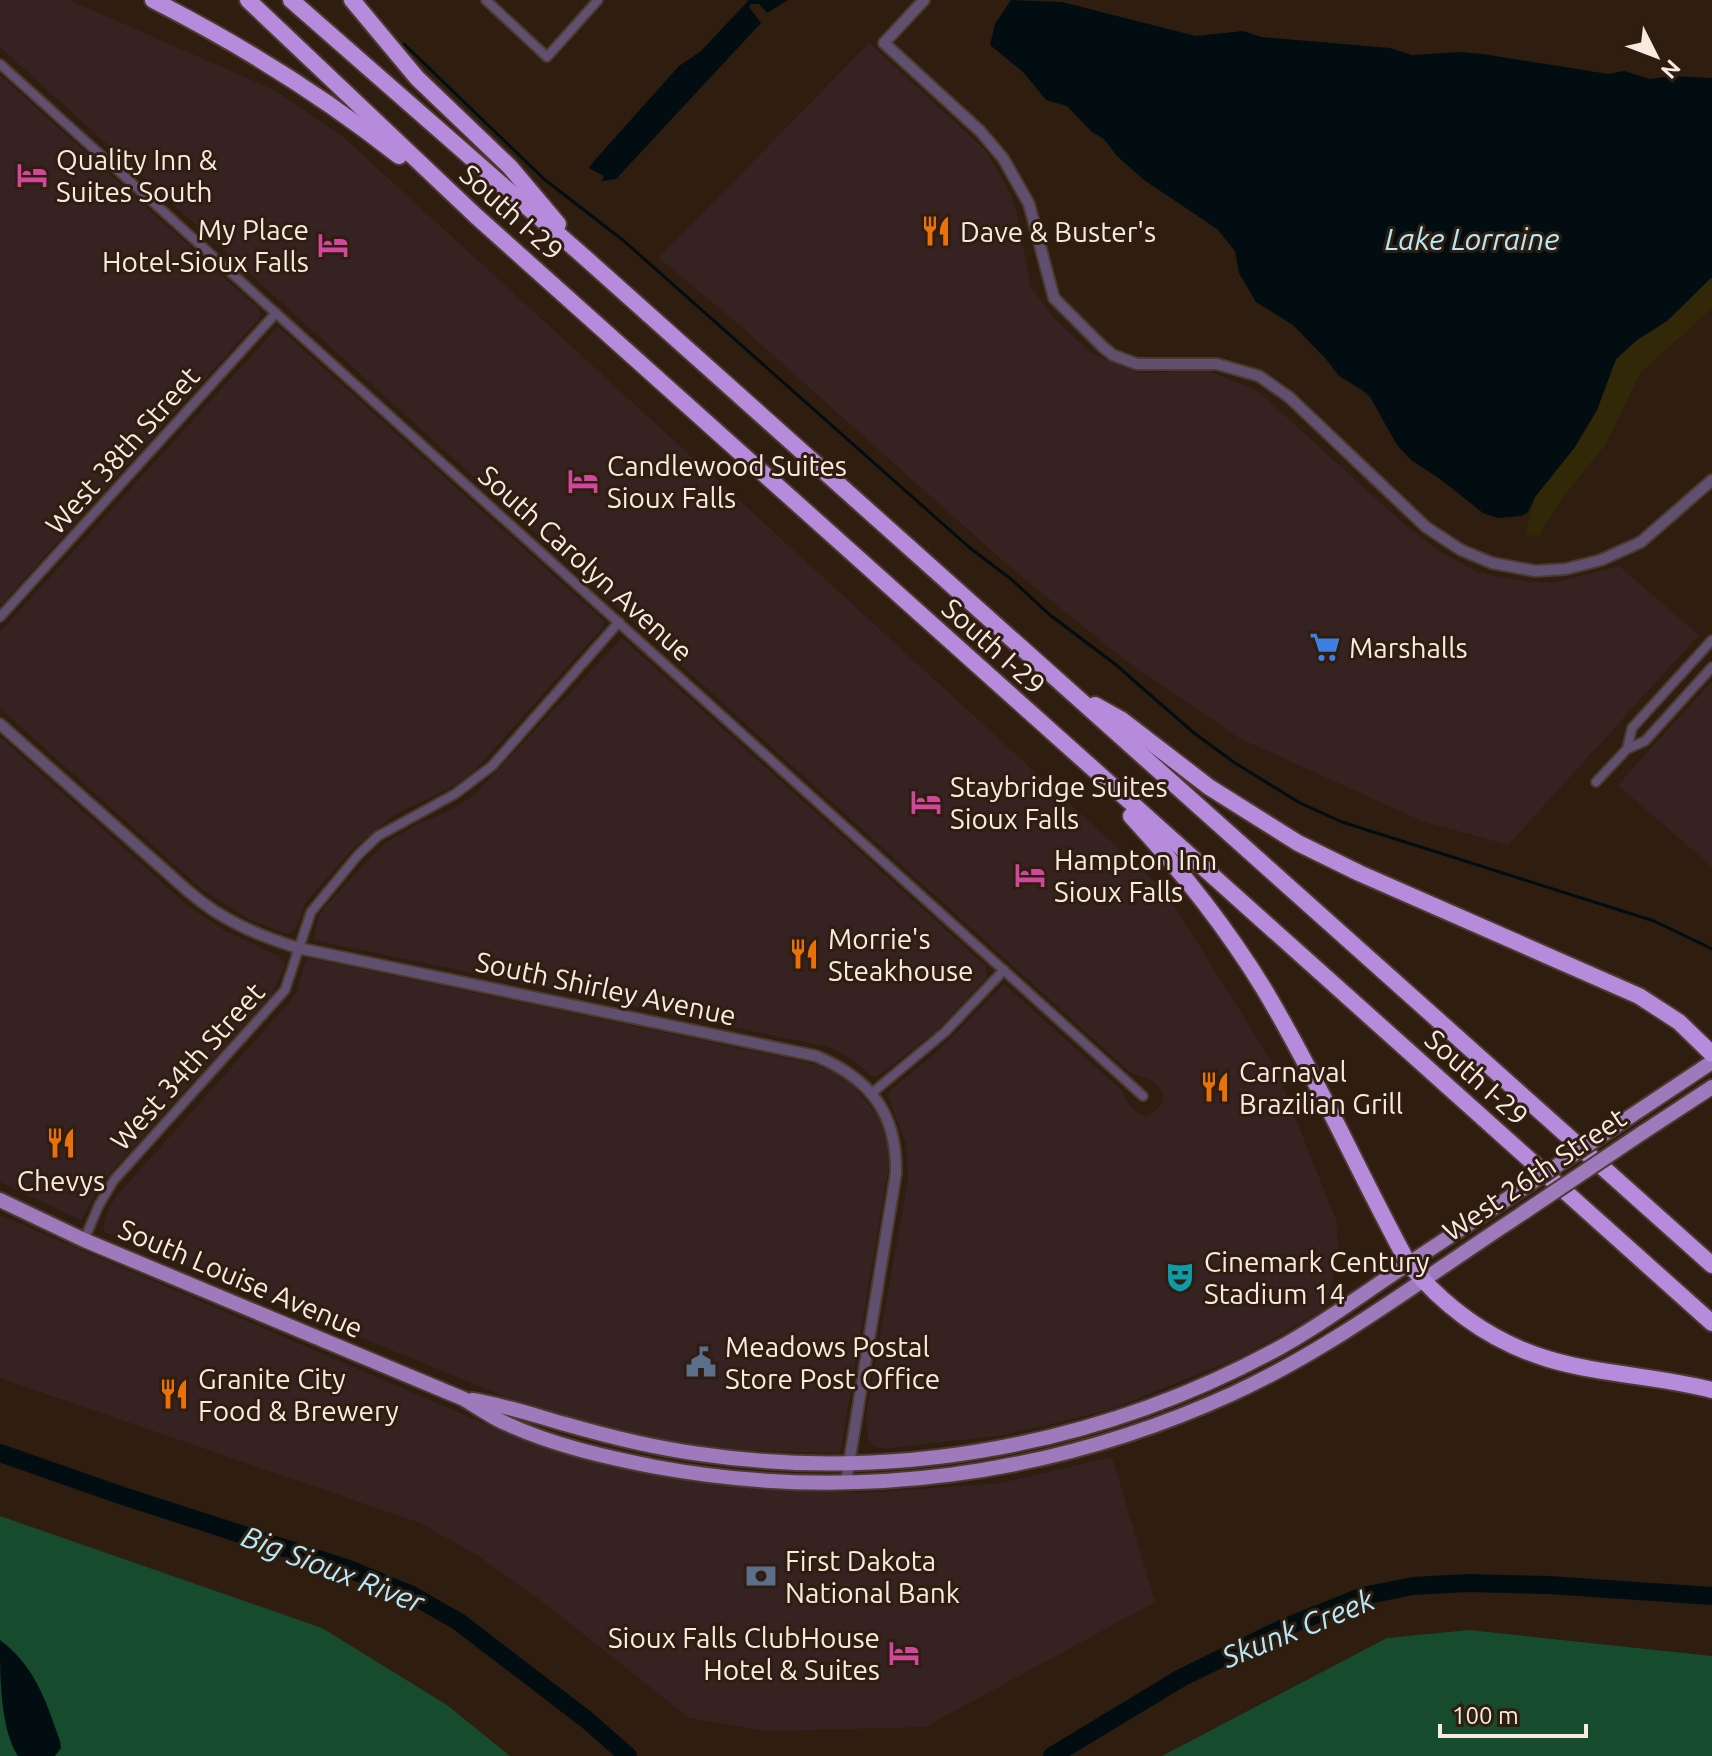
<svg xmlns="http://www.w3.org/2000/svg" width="1712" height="1756" font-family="Ubuntu,sans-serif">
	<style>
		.commercial { fill: #362321 }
		.green { fill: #164b2d }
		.sand { fill: #312807 }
		.water { fill: #010d11 }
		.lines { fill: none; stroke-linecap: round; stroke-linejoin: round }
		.stream { stroke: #010d11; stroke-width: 3 }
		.river { stroke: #010d11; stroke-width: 18 }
		.minor-casing { stroke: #4b3a2d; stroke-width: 12 }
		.tertiary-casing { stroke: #4b3a2d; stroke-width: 14 }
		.primary-casing { stroke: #4b3a2d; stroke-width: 18 }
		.motorway-casing { stroke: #4b3a2d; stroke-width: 20 }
		.minor { stroke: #604f6f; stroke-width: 8 }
		.tertiary { stroke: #604f6f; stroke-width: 10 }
		.primary { stroke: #9e7abd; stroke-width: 14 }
		.motorway { stroke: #b68bdc; stroke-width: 16 }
		.primary-bridge-casing { stroke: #4b3a2d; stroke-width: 18; stroke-linecap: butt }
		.primary-bridge { stroke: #9e7abd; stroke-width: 14 }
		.labels { text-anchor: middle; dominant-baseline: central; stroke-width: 6; stroke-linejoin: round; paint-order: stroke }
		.poi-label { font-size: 28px; fill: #f7eae1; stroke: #2f1d10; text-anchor: start }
		.street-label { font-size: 28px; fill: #f7eae1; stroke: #2f1d10 }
		.water-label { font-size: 30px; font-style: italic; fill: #b3eafc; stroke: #2f1d10 }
	</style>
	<rect width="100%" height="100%" fill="#2f1d10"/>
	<!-- commercial -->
	<g class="commercial">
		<path d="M0,0H69L274,90L341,135L1165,891L1275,1067L1336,1220L1339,1252L1326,1308L1243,1356L1109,1410L1004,1435L883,1449L874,1446L868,1439L866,1415L908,1180L906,1143L888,1096L892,1089L938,1051L1004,984L1122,1091L1128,1104L1140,1115L1148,1116L1159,1108L1163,1100V1091L1151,1080L1131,1073L0,47Z"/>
		<path d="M869,43L984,149L1007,186L1016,210L1031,287L1053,317L1092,354L1141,373L1206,370L1258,391L1406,526L1439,551L1477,572L1522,581L1554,583L1619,566L1699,635L1508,845L1422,821L1239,738L1121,657L1011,568L737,323L659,258Z"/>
		<path d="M0,75L259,309L260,314L258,320L0,606Z"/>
		<path d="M278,327L604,621L603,627L473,772L456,785L394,815L351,851L306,902L296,928L288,934L251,920L203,890L0,708V632Z"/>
		<path d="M622,638L986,966V978L935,1032L878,1076H871L855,1061L829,1047L314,940L317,921L324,908L369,859L386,843L414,826L453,809L474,795Z"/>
		<path d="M1712,681V867L1618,785Z"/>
		<path d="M0,737L188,906L225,931L279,956L285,965L272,994L115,1168L98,1189L81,1220L0,1182Z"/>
		<path d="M309,958L814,1064L836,1073L855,1088L878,1116L887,1143L889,1165L840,1453L727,1450L640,1437L575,1419L508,1398L105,1232L103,1227L108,1210L116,1197L287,1005L297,992L305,962Z"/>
		<path d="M0,1215L497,1429L579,1455L651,1473L712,1483L864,1493L1001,1483L1112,1457L1155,1602L925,1727L769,1731L689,1718L552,1609L477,1555L420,1523L0,1378Z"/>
	</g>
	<!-- green -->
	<g class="green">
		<path d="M0,1516L322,1628L447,1705L510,1756H0Z"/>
		<path d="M1469,1630L1712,1656V1756H1162L1387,1638Z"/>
	</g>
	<!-- sand -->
	<path class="sand" d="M1712,277V308L1640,373L1606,444L1562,498L1539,536L1525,535L1535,497L1575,447L1597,410L1616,359L1637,340L1667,321Z"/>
	<!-- water -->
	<g class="water">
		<path d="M749,0H788L767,13L759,4H751L749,7L761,23L616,179L602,181L604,176L589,168L594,161L679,66L701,51Z"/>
		<path d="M1011,0L1062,2L1196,36L1243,31L1261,37L1390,48L1412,55L1460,52L1483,54L1608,74L1624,71L1650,79L1672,76L1712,78V277L1667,321L1637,340L1616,359L1597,410L1575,447L1535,497L1528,512L1521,516L1498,518L1483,513L1440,479L1411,460L1397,445L1370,397L1362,390L1339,376L1325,358L1293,325L1256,302L1239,273L1235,251L1217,229L1144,180L1117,156L1104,139L1092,132L1067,106L1046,100L1023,72L990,45L995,24Z"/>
		<path d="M0,1640C35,1666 46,1701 60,1741L61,1748L55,1756H18C0,1728 0,1676 0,1640Z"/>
	</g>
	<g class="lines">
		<!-- stream -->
		<path class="stream" d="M404,44L544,179L624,241L970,548L1011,579L1050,615L1115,664L1194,733L1235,763L1300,803L1342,822L1654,921L1712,949"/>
		<!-- river -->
		<g class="river">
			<path d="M0,1453L120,1495L349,1569L412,1595L459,1622L587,1720L628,1756"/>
			<path d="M1052,1756L1181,1678L1283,1628L1363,1596L1413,1586L1468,1583L1549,1585L1712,1596"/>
		</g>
		<!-- minor casing -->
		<g class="minor-casing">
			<g id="minor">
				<path d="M486,0L547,57L598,0"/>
				<path d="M0,64L1143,1096"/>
				<path d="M0,617L276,313"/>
				<path d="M1627,749L1632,728L1712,640"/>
				<path d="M1596,782L1627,749L1645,741L1712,667"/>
				<path d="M872,1093L945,1032L1004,970"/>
				<path d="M84,1240L99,1205L114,1180L285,990L311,912L358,855L378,836L455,794L492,766L619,622"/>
			</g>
		</g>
		<!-- tertiary casing -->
		<g class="tertiary-casing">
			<g id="tertiary">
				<path d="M924,0L884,43L980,131L1003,158L1029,204L1054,298L1103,347L1113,355L1137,364H1217L1259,376L1289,397L1426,527L1461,550L1492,563L1535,571L1566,569L1601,560L1641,542L1712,480"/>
				<path d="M0,724L188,891C221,920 257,935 298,948L816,1056C871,1079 897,1114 896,1173L846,1482"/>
			</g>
		</g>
		<!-- primary casing -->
		<g class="primary-casing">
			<g id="primary">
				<path d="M1631,1116L1712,1062"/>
				<path d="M1642,1133L1712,1087"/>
				<path d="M0,1200L84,1240L464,1399C477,1407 491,1417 505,1423C552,1445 605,1457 656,1467C852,1503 1053,1476 1234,1393C1332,1348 1421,1280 1511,1221"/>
				<path d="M472,1400C504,1405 533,1415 565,1424C610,1437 655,1448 700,1454C898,1483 1104,1444 1279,1348C1318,1327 1354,1300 1390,1276C1427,1251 1464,1227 1501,1203"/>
			</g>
		</g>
		<!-- motorway casing -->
		<g class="motorway-casing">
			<g id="motorway">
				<path d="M153,0C241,45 322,95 399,156"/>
				<path d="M248,0L476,216L1712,1323"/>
				<path d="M291,0L581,254L1712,1265"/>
				<path d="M352,0L417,78L510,167L558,224"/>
				<path d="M1095,705L1122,720L1209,787L1298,843L1359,873L1639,996L1679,1022L1712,1054"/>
				<path d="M1131,816C1180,869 1226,927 1264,989C1317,1078 1359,1173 1408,1263C1446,1309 1492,1342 1548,1359C1602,1375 1658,1376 1712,1390"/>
			</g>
		</g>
		<!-- minor -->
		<use href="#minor" class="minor"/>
		<!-- tertiary -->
		<use href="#tertiary" class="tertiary"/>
		<!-- primary -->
		<use href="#primary" class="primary"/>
		<!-- motorway -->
		<use href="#motorway" class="motorway"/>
		<!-- primary-bridge casing -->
		<g class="primary-bridge-casing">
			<g id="primary-bridge">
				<path d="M1501,1203L1631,1116"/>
				<path d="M1511,1221L1642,1133"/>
			</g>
		</g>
		<!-- primary-bridge -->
		<use href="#primary-bridge" class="primary-bridge"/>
	</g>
	<!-- icons -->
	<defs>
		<g id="hotel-bare" transform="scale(2.4)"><path d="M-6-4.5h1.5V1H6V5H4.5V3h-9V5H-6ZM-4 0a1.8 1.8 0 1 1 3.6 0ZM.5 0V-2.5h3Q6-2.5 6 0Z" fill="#d1479c" stroke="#2f1d10" stroke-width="2.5" paint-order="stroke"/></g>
		<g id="restaurant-bare" transform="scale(2.4)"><path d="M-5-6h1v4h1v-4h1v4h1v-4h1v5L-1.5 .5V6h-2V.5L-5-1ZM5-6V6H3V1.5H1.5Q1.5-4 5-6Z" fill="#e8710a" stroke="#2f1d10" stroke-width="2.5" paint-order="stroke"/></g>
		<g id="supermarket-bare" transform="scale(2.4)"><path d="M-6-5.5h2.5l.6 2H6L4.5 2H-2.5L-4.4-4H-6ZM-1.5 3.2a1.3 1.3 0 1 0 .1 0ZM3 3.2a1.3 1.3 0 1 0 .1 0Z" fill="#3f7fe0" stroke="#2f1d10" stroke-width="2.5" paint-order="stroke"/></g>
		<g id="theatre-bare" transform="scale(2.4)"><path d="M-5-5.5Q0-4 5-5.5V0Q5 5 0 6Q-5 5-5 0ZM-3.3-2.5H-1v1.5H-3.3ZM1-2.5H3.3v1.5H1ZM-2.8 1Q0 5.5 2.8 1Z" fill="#0f9aa8" stroke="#2f1d10" stroke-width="2.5" paint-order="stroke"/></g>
		<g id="civic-bare" transform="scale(2.4)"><path d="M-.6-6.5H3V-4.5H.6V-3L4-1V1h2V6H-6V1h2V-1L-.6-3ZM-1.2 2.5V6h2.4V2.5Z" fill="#5c6f8a" stroke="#2f1d10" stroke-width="2.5" paint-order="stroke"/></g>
		<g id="bank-bare" transform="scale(2.4)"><path d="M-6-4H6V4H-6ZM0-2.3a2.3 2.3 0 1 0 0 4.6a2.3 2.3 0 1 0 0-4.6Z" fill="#5c6f8a" stroke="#2f1d10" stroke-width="2.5" paint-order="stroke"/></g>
	</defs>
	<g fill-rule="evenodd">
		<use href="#hotel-bare" x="32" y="175"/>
		<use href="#restaurant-bare" x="936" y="231"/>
		<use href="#hotel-bare" x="333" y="245"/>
		<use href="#hotel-bare" x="583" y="481"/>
		<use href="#supermarket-bare" x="1325" y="647"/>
		<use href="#hotel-bare" x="926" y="802"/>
		<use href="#hotel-bare" x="1030" y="875"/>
		<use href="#restaurant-bare" x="804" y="954"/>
		<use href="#restaurant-bare" x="1215" y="1087"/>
		<use href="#restaurant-bare" x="61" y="1143"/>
		<use href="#theatre-bare" x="1180" y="1277"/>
		<use href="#civic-bare" x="701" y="1362"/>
		<use href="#restaurant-bare" x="174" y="1394"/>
		<use href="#bank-bare" x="761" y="1576"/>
		<use href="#hotel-bare" x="904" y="1653"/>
	</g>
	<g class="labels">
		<!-- poi labels -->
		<g class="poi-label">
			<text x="56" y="159">Quality Inn &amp;<tspan x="56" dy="32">Suites South</tspan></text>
			<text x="309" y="229" text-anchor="end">My Place<tspan x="309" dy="32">Hotel-Sioux Falls</tspan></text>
			<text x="960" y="231">Dave &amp; Buster's</text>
			<text x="607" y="465">Candlewood Suites<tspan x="607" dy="32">Sioux Falls</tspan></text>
			<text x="1349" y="647">Marshalls</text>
			<text x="950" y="786">Staybridge Suites<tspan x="950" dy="32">Sioux Falls</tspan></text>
			<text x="1054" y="859">Hampton Inn<tspan x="1054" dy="32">Sioux Falls</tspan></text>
			<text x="828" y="938">Morrie's<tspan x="828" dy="32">Steakhouse</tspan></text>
			<text x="1239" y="1071">Carnaval<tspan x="1239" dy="32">Brazilian Grill</tspan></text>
			<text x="61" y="1180" text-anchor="middle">Chevys</text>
			<text x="1204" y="1261">Cinemark Century<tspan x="1204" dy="32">Stadium 14</tspan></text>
			<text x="725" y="1346">Meadows Postal<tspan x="725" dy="32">Store Post Office</tspan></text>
			<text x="198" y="1378">Granite City<tspan x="198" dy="32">Food &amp; Brewery</tspan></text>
			<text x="785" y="1560">First Dakota<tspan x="785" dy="32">National Bank</tspan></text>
			<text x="880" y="1637" text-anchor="end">Sioux Falls ClubHouse<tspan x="880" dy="32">Hotel &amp; Suites</tspan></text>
		</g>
		<!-- street labels -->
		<g class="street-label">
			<text transform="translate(512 212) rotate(42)">South I-29</text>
			<text transform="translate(122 450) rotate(-48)">West 38th Street</text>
			<text transform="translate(586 563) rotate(42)">South Carolyn Avenue</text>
			<text transform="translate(994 646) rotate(42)">South I-29</text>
			<text transform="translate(606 988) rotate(12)">South Shirley Avenue</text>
			<text transform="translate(187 1066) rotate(-48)">West 34th Street</text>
			<text transform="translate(1477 1077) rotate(42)">South I-29</text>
			<text transform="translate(1534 1174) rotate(-34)">West 26th Street</text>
			<text transform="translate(241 1278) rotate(23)">South Louise Avenue</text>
		</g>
		<!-- water labels -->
		<g class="water-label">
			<text x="1472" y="239">Lake Lorraine</text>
			<text transform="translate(333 1569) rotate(21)">Big Sioux River</text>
			<text transform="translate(1298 1628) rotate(-22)">Skunk Creek</text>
		</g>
	</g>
	<!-- north arrow -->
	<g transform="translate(1656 56) rotate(132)" stroke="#2f1d10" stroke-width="6" paint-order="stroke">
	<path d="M0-6L14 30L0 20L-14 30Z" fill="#f7eae1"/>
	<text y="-12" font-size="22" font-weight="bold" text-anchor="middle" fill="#f7eae1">N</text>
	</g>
	<!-- scale -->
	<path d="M1440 1724v12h146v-12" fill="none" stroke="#f7eae1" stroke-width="4"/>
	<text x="1452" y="1724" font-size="24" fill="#f7eae1" stroke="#2f1d10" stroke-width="6" paint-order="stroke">100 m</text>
</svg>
